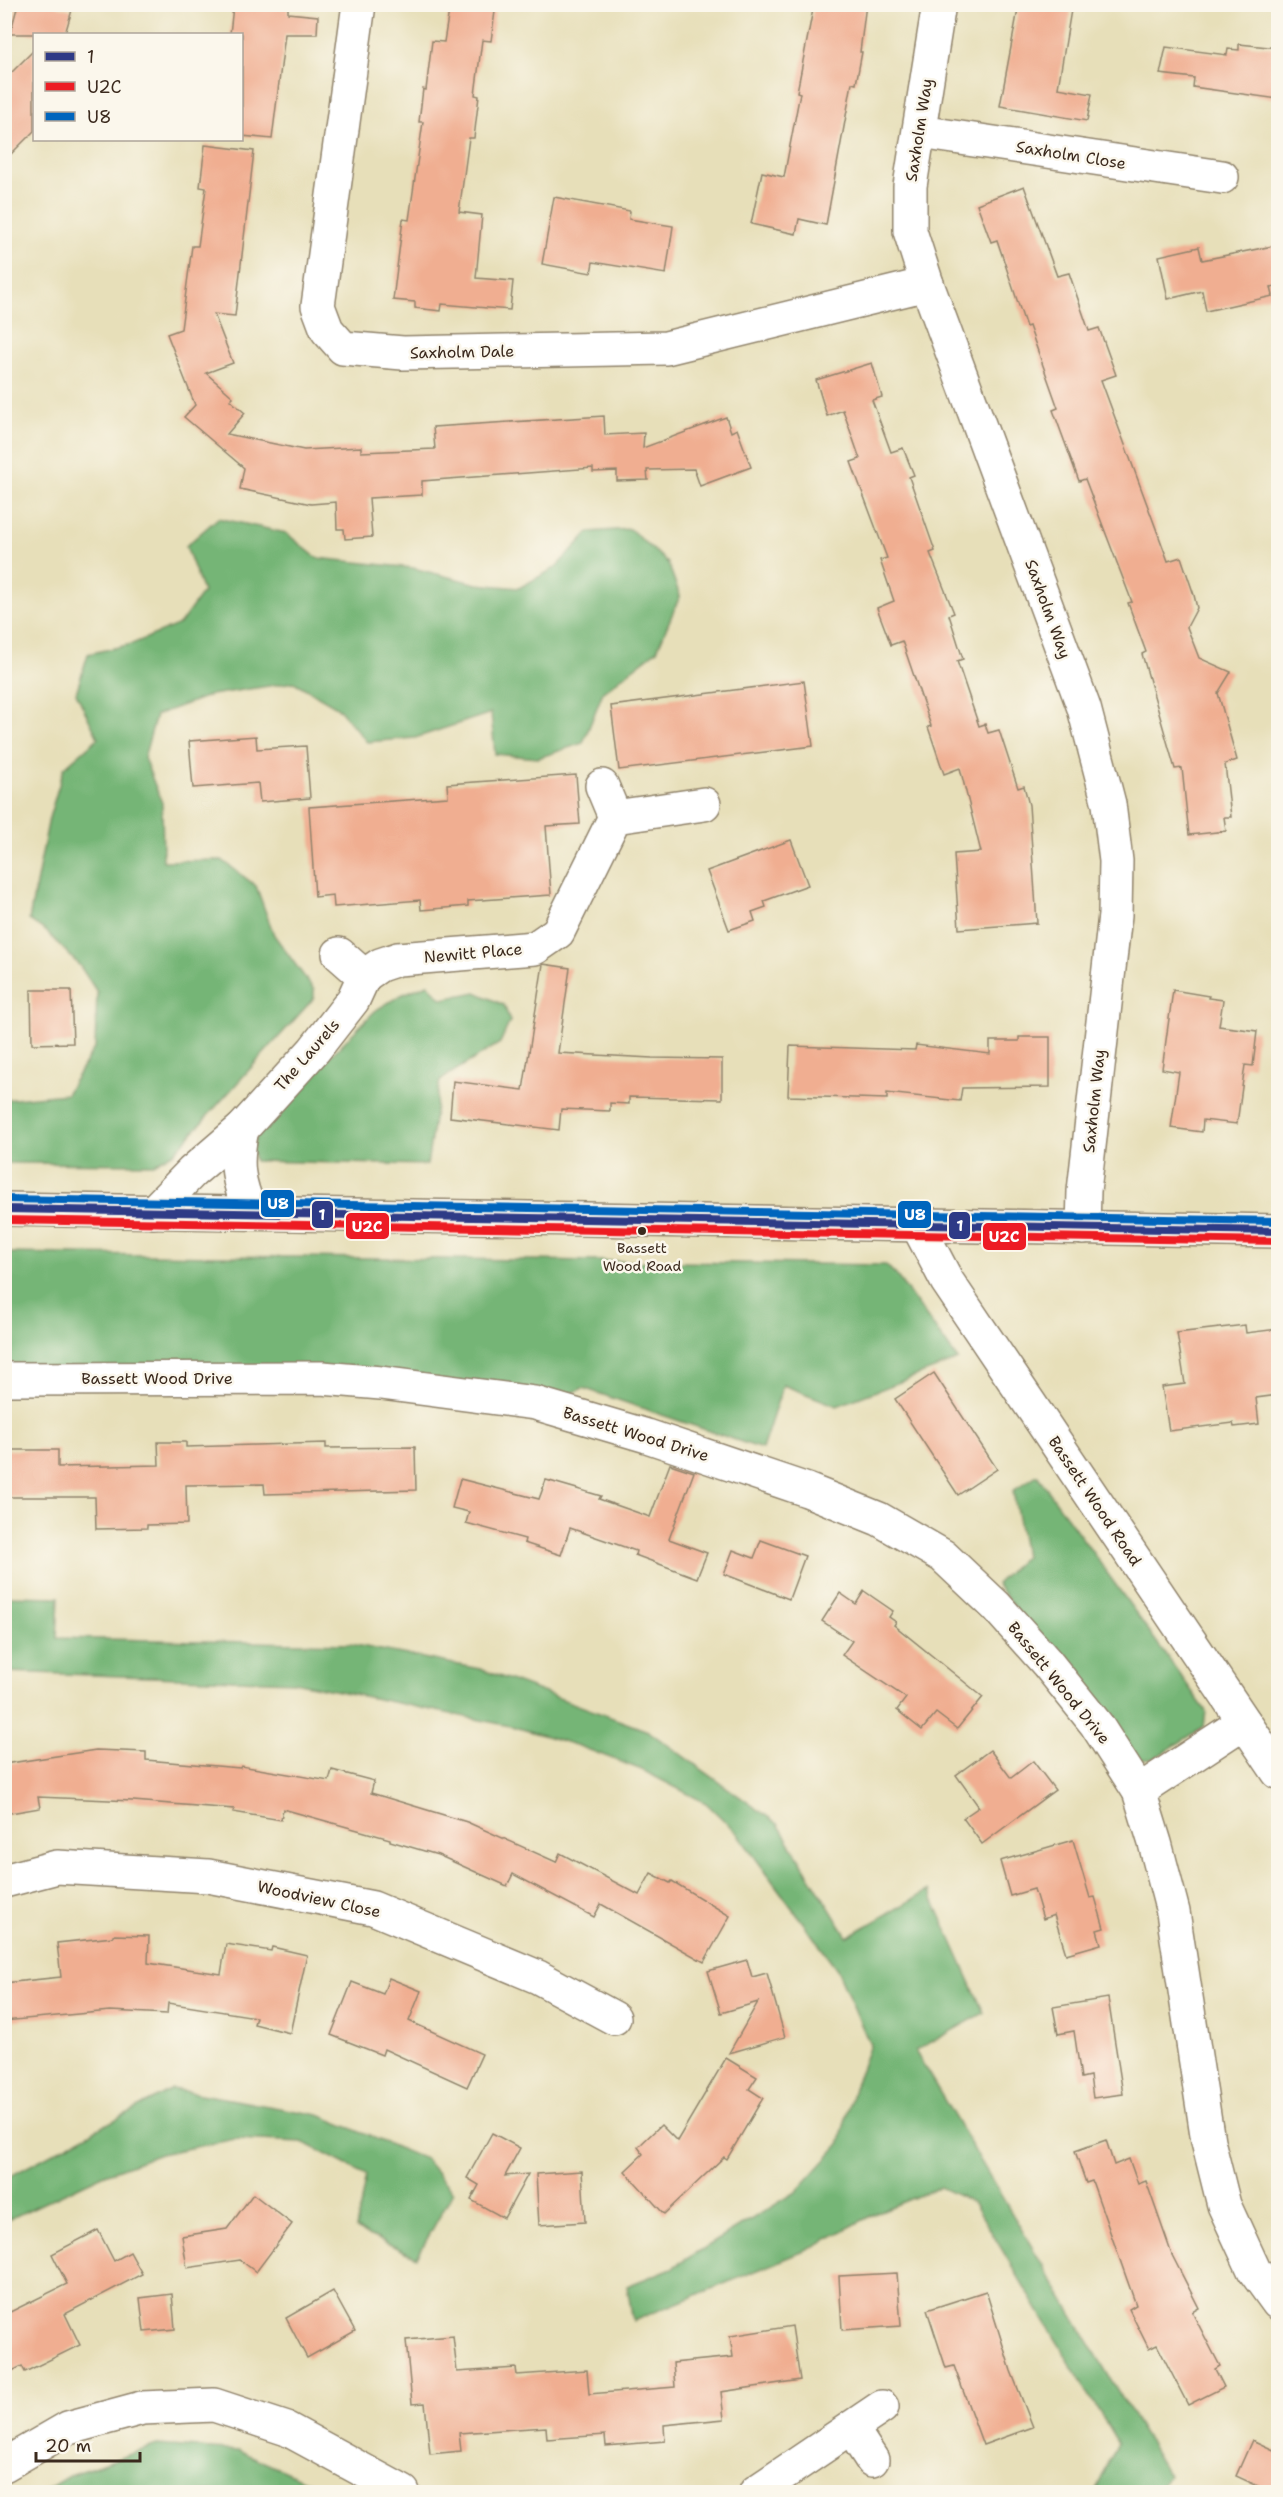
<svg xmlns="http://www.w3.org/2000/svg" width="1283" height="2497" font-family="'Shantell Sans',sans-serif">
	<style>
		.forest { fill: #75b576; stroke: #58704a; stroke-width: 1.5 }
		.building { fill: #f0ae91 }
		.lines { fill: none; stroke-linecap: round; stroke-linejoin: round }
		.minor-casing { stroke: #91846c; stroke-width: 36 }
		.major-casing { stroke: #91846c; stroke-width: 36 }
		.minor { stroke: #fff; stroke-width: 33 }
		.major { stroke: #fff; stroke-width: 33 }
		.bus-1-casing { stroke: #fbf7ec; stroke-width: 12 }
		.bus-2-casing { stroke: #fbf7ec; stroke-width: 12 }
		.bus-3-casing { stroke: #fbf7ec; stroke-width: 12 }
		.bus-1 { stroke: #2e3a86; stroke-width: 8 }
		.bus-2 { stroke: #ed1c24; stroke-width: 8 }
		.bus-3 { stroke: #0065bd; stroke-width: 8 }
		.bus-dot { fill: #3b2a1e; stroke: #fbf7ec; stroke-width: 2 }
		.labels { text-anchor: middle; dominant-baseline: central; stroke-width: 5; stroke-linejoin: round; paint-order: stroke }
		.bus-label { font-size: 14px; fill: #3b2a1e; stroke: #fbf7ec }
		.street-label { font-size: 16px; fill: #3b2a1e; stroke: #fbf7ec }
		.line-badge { stroke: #fbf7ec; stroke-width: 2 }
		.badge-label { font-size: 16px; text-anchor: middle; font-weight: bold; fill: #fff }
	</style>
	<rect width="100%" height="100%" fill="#fbf7ec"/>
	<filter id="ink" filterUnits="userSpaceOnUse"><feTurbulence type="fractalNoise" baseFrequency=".0167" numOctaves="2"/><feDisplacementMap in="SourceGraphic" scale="12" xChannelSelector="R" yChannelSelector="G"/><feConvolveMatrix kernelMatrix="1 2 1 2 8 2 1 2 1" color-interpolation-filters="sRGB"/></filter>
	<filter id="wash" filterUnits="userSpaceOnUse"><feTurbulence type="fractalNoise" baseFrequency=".008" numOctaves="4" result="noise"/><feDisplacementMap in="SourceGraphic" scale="24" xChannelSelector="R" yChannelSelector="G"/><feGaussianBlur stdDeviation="1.35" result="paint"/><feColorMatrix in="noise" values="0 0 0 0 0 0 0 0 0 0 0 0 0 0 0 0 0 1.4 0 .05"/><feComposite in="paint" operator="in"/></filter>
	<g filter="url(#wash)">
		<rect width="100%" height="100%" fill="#e7dfb9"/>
		<!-- forest -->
		<g class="forest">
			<path d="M218,518L286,533L317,558L413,568L477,584L519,588L555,568L589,532L630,529L668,563L680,596L657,650L603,692L583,743L538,758L495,754L491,713L415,738L367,742L337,707L294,682L211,695L156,715L144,758L162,803L163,861L222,860L256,886L274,935L314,990V998L176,1151L154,1164L5,1163V1100L66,1094L95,1047L97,992L80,966L46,931L29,920L49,818L64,768L98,738L76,693L88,654L132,644L180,624L203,592L186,546Z"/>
			<path d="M428,984L442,999L476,992L504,1005L510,1021L500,1043L440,1080L427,1165L255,1161L252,1150L258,1129L376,1010L401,995Z"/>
			<path d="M5,1253L886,1265L896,1275L958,1360L837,1406L783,1385L762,1449L583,1388L561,1398L5,1369Z"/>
			<path d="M1037,1475L1206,1711L1204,1727L1153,1759L1136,1760L996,1584L1025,1556L1013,1491Z"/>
			<path d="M5,1596L59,1597L57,1638L350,1644L480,1669L648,1731L778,1824L847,1937L929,1890L984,2013L915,2051L1168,2475L1158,2492H1095L1118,2443L974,2203L940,2187L878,2212L807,2250L633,2321L627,2286L672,2268L796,2192L839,2145L854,2088L870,2045L837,1969L737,1833L706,1803L642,1770L579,1746L515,1727L294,1682L5,1672Z"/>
			<path d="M172,2089L319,2115L425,2159L453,2192L417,2257L356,2229L366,2175L302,2142L235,2139L160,2154L105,2174L5,2221V2179Z"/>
			<path d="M157,2445L239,2451L331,2492H42L70,2475Z"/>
		</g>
		<g id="blocks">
			<!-- building -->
			<g class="building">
				<path d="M18,4H51L72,10L65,34H10Z"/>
				<path d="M246,4H288V13L318,16L317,34H285L272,139L242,136V34H230L233,6L246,8Z"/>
				<path d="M450,4H496L491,41L482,40L475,95L479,96L474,138H469L459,212L482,215L476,278L513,281L510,310L442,304L441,311L415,308V302L393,300L403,219L409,220L423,122H419L423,89L426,90L432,41L444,42Z"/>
				<path d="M814,4H866L860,52H862L856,84L852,83L826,225L799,219L796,234L751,224L762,172L784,177L800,93L797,92Z"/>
				<path d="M1019,4H1072L1058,88L1092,94L1087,121L1000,106Z"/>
				<path d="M1239,44L1278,48V99L1193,87L1194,78L1160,74L1166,47L1227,55L1228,49L1239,50Z"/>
				<path d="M34,50V131L4,161V80Z"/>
				<path d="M205,145L254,151L235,316L214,314L233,363L206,373L233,397L230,400L245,413L227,434L304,450L361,447V452L435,449L433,427L604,416L605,435L644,433L643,448L726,417L731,432L737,429L751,467L700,486L694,469L647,470L648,480L617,481V471L593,472V468L422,481V495L369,498L372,537L345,539L344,529H337L336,502L311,504L240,489L244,468L184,417L195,405L167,334L181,329L192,246H198L206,188L200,187Z"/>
				<path d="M1024,186L1057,276L1069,273L1089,331L1099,328L1116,375L1101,380L1168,561L1181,557L1194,595L1197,608L1187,627L1199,658L1231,672L1218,693L1237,760L1225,764L1231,817H1224L1226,831L1189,835L1182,768L1175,769L1142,654L1146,652L1128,603L1132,602L1085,479L1079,481L1053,410L1058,408L1029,326L1026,327L997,240L991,242L977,204Z"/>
				<path d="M554,197L630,211L629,219L673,226L666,274L593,262L591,273L542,264Z"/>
				<path d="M1278,245V286L1271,287L1273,296L1206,311L1202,291L1168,299L1159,256L1199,247L1202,260Z"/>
				<path d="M872,363L882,397L872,400L891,452L903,448L914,475L909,477L935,551L930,553L954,613L949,615L963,659L957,661L979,726L985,724L988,733L999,730L1018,788L1024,786L1029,805L1037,923L959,929L954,854L981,852L960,768L944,774L928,727L931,726L902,641L891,645L877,608L894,601L880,560L887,558L851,462L860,459L843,410L827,416L816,380Z"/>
				<path d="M804,681L813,746L619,770L611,706Z"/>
				<path d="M256,736L257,749L306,746L310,798L260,802L258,783L193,788L189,741Z"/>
				<path d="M576,775L580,824L546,826L551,895L468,901V906L421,910L420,900L334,907L333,895L315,897L309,807L448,797L447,784Z"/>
				<path d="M791,840L808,885L764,901L766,907L752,912L755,921L729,930L707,871Z"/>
				<path d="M543,964L570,968L558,1053L652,1058L722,1059V1099L629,1097V1104L610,1103V1111L561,1109L559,1130L450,1117L453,1081L523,1090Z"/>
				<path d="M31,990H71L73,1043L32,1044Z"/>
				<path d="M1173,990L1209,996L1208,998L1223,1000L1219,1026L1257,1031L1253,1066L1245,1065L1237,1124L1203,1120L1202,1132L1171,1128L1179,1072L1162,1069Z"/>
				<path d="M1019,1037H1050V1087L962,1088L960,1101L887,1093V1099L788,1096L790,1046L915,1050L916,1045L990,1054V1041H1019Z"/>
				<path d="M1245,1325L1246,1333L1278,1329V1395L1256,1398L1259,1424L1234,1427L1233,1423L1169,1431L1162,1387L1185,1384L1177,1333Z"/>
				<path d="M934,1373L997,1469L958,1495L895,1399Z"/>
				<path d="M158,1442H186V1447L326,1443V1448L415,1447L416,1490L265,1494L264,1484L186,1485L187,1524L147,1525V1528L96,1529L95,1497H4V1450H58V1467L159,1465Z"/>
				<path d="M670,1464L694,1472L669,1539L707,1553L697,1578L635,1555L636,1551L570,1528L561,1555L524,1543L525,1539L466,1523L469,1512L452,1508L460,1479L539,1499L546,1480L601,1496L599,1499L650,1517Z"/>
				<path d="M761,1540L805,1556L789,1599L724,1574L733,1550L754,1558Z"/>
				<path d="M864,1591L893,1611L889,1617L896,1622L894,1625L983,1697L957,1729L936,1713L922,1730L897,1710L906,1698L842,1655L852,1641L822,1621L840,1593L856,1604Z"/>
				<path d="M96,1750L146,1752V1760L240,1768L241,1766L329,1781L332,1770L374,1781L371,1793L467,1822L556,1862L560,1853L639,1895L651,1873L670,1883L672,1881L730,1916L704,1962L601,1904L594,1917L513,1874L507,1886L438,1855L390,1841V1839L283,1809L281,1820L233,1812L234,1809L133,1801L38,1797L40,1808L4,1814V1764Z"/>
				<path d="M990,1750L1011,1778L1033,1761L1055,1790L982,1844L963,1818L979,1807L956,1775Z"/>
				<path d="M1073,1840L1090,1898L1095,1897L1104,1928L1097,1930L1101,1944L1066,1954L1054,1915L1043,1919L1034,1889L1010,1896L1000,1861Z"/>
				<path d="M113,1935L149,1936L148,1963L221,1974L226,1944L271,1951L272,1947L307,1955L290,2033L254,2024L256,2017L168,2003L167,2014L110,2011L4,2021V1983L61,1977L57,1943L113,1937Z"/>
				<path d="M747,1960L752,1977L767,1973L785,2037L729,2053L758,2002L721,2013L708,1971Z"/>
				<path d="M389,1978L421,1991L409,2021L482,2054L467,2087L384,2049L382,2055L331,2035L352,1982L383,1994Z"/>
				<path d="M1108,1998L1123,2094L1093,2098L1090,2076L1081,2078L1074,2031L1058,2034L1053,2007Z"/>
				<path d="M726,2058L757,2077L749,2089L763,2098L727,2159L724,2157L664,2214L625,2171L643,2154L638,2147L661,2125L677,2141Z"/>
				<path d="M492,2133L520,2148L505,2176L528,2174L504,2218L471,2200L479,2185L467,2178Z"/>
				<path d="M1106,2140L1114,2165L1129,2159L1138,2184L1146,2181L1172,2255L1199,2308L1192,2312L1220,2366L1215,2369L1224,2387L1188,2405L1157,2345L1149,2349L1129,2309L1136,2305L1092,2181L1086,2183L1075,2151Z"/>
				<path d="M582,2171L585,2222L539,2225L536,2174Z"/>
				<path d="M253,2194L292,2224L256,2272L240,2260L187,2268L182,2236L227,2229Z"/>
				<path d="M98,2230L114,2261L130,2252L142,2274L65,2314L80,2345L25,2372L22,2366L4,2375V2315L67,2284L52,2254Z"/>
				<path d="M897,2273L901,2326L842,2330L839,2276Z"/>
				<path d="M333,2291L355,2331L307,2358L286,2318Z"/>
				<path d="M986,2291L1011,2371L1033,2427L983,2445L954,2366L946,2368L927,2310Z"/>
				<path d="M172,2294L175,2329L144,2332L140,2298Z"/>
				<path d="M792,2326L800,2380L721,2392L724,2419L664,2425L665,2441L606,2446L605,2435L547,2439L546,2427L459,2433L461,2451L430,2454L425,2403L412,2404L406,2340L453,2336L457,2372L516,2368L517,2375L587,2370L589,2394L675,2387L673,2363L733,2357L730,2336Z"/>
				<path d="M1252,2440L1278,2452V2493H1273L1236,2476Z"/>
			</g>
		</g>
	</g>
	<g filter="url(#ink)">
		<use href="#blocks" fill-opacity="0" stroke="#91846c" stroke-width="1.5"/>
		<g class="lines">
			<!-- minor casing -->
			<g class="minor-casing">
				<g id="minor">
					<path d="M359,4L318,306L327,330L343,348L403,353L666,348L927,284"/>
					<path d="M939,4L910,186V231L927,284L1084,708L1109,804L1116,861L1115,915L1084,1191L1083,1228"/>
					<path d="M920,132L1222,177"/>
					<path d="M602,786L615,817"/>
					<path d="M339,954L364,976"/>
					<path d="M364,976L380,965L398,959L535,948L558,932L615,817L704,804"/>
					<path d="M242,1129C235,1163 237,1181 251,1213"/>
					<path d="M153,1212L192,1172L242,1129L314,1050L353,1000L364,976"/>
					<path d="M918,1226L947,1281L1278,1772"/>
					<path d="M4,1379L322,1378L381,1383L535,1403L647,1436L807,1490L879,1519L943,1556L996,1606L1047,1663L1096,1724L1139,1791L1155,1843L1173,1912L1208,2141L1224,2205L1254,2270L1278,2303"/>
					<path d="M1139,1791L1244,1722"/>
					<path d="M4,1881L57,1867L208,1876L373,1908L538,1977L614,2018"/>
					<path d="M851,2428L872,2460"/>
					<path d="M4,2465L68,2428L142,2408L214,2405L287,2429L403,2492"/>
					<path d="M756,2492L882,2407"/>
				</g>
			</g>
			<!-- major casing -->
			<g class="major-casing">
				<path id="major" d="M4,1209L1278,1231"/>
			</g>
			<!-- minor -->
			<use href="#minor" class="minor"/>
			<!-- major -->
			<use href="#major" class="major"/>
			<!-- bus-1 casing -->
			<g class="bus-1-casing">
				<path id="bus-1" d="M4,1209L1278,1231"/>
			</g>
			<!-- bus-2 casing -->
			<g class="bus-2-casing">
				<path id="bus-2" d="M4,1220L1278,1241"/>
			</g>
			<!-- bus-3 casing -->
			<g class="bus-3-casing">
				<path id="bus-3" d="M4,1199L1278,1221"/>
			</g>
			<!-- bus-1 -->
			<use href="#bus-1" class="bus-1"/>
			<!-- bus-2 -->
			<use href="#bus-2" class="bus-2"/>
			<!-- bus-3 -->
			<use href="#bus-3" class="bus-3"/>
		</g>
	</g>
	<!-- markers -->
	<circle class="bus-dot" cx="642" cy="1231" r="5"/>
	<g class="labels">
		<!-- bus labels -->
		<g class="bus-label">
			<text x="642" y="1248">Bassett<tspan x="642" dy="18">Wood Road</tspan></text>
		</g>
		<!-- street labels -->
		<g class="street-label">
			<text transform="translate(919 130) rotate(-81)">Saxholm Way</text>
			<text transform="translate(1071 155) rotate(9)">Saxholm Close</text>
			<text transform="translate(462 352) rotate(-1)">Saxholm Dale</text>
			<text transform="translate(1048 609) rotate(70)">Saxholm Way</text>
			<text transform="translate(473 953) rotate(-5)">Newitt Place</text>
			<text transform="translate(307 1055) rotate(-49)">The Laurels</text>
			<text transform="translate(1094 1101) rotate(-84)">Saxholm Way</text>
			<text x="157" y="1378">Bassett Wood Drive</text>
			<text transform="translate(636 1434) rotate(17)">Bassett Wood Drive</text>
			<text transform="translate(1095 1501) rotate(56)">Bassett Wood Road</text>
			<text transform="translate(1059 1683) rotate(51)">Bassett Wood Drive</text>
			<text transform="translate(319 1899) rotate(12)">Woodview Close</text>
		</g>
	</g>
	<g class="line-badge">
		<rect x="260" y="1189" width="35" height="29" rx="6" fill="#0065bd"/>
		<rect x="311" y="1200" width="23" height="29" rx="6" fill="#2e3a86"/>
		<rect x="897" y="1200" width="35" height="29" rx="6" fill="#0065bd"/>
		<rect x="948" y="1211" width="23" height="29" rx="6" fill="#2e3a86"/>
		<rect x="345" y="1212" width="45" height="28" rx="6" fill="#ed1c24"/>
		<rect x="982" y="1222" width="45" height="29" rx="6" fill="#ed1c24"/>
	</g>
	<g class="badge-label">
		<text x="278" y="1209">U8</text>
		<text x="322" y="1220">1</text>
		<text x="915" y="1220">U8</text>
		<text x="960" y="1231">1</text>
		<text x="367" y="1232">U2C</text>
		<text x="1004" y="1242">U2C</text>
	</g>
	<!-- margin -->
	<rect width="1283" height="2497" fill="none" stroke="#fbf7ec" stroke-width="24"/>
	<!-- legend -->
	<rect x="33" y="33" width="210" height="108" fill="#fbf7ec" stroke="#aea59a" stroke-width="1.5"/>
	<rect x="45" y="52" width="30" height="9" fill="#2e3a86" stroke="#aea59a" stroke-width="1.5"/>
	<text x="87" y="63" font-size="18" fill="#3b2a1e">1</text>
	<rect x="45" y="82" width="30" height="9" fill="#ed1c24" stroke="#aea59a" stroke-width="1.5"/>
	<text x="87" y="93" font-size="18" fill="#3b2a1e">U2C</text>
	<rect x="45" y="112" width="30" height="9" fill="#0065bd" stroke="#aea59a" stroke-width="1.5"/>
	<text x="87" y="123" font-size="18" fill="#3b2a1e">U8</text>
	<!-- scale -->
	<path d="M36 2452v9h104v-9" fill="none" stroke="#3b2a1e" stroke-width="3"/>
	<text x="45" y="2452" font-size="18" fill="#3b2a1e" stroke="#fbf7ec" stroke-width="4.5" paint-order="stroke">20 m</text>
</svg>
